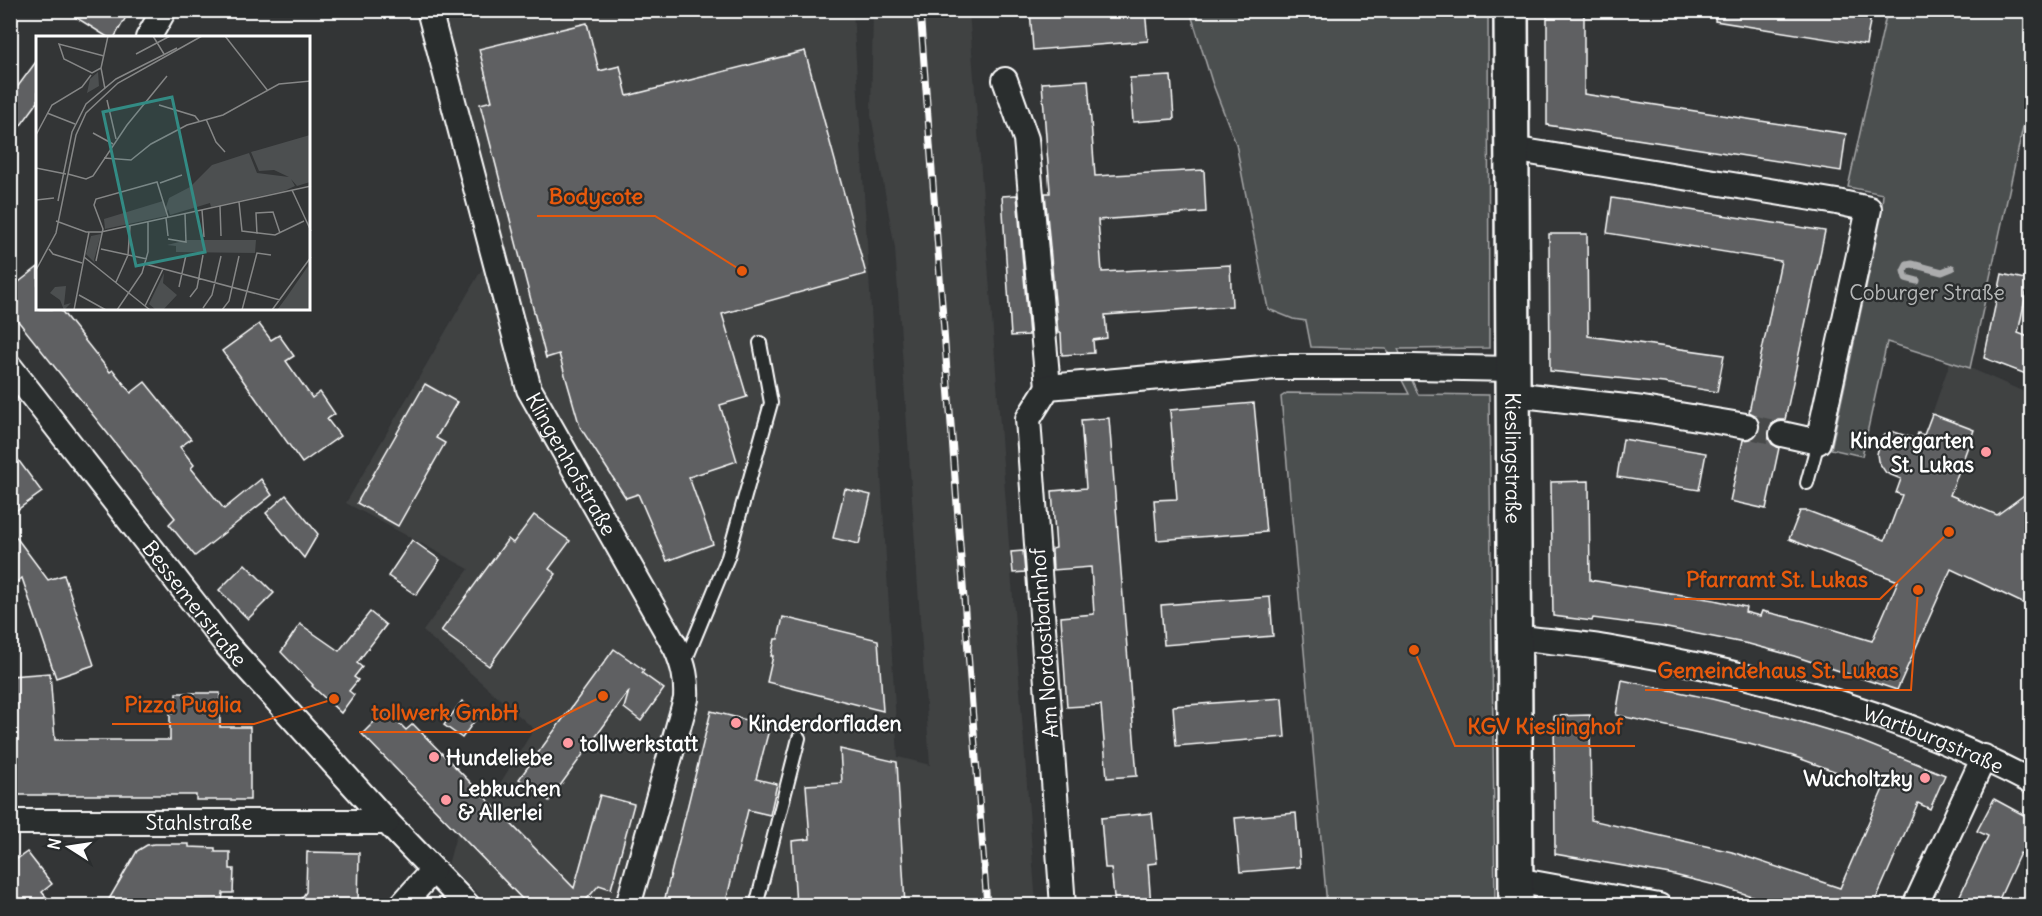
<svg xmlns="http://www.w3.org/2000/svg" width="2042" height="916" font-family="Delius,sans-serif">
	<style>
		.built { fill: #404243 }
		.green { fill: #4c4f50; stroke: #a6a7a8; stroke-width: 1.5 }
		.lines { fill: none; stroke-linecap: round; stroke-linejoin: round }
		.stream { stroke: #abacad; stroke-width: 7 }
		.building { fill: #5f6162; stroke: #fff; stroke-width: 1.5 }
		.street-tunnel { stroke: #47494a; stroke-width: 24; stroke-dasharray: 24 12; stroke-linecap: butt }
		.lane-casing { stroke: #fff; stroke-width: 16 }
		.street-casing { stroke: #fff; stroke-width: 28 }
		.secondary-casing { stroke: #fff; stroke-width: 38 }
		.lane { stroke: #2a2d2e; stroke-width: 12 }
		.street { stroke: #2a2d2e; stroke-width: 24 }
		.secondary { stroke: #2a2d2e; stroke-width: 33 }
		.rail-casing { stroke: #fff; stroke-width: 7 }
		.rail { stroke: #2a2d2e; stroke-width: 4.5; stroke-dasharray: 14; stroke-linecap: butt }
		.poi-dot { fill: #ff9aa2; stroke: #2a2d2e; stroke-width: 2 }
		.labels { text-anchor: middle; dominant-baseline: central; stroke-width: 4.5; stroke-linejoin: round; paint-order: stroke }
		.park-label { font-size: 21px; fill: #b7b9b9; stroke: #2a2d2e }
		.poi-label { font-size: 21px; font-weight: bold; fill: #fff; stroke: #2a2d2e; text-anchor: start }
		.street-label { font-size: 21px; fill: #fff; stroke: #2a2d2e }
		.inset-road { fill: none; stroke: #858686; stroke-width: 1.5 }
		.view { fill: #338b84; fill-opacity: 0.15; stroke: #338b84; stroke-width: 3 }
		.inset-edge { fill: none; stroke: #fff; stroke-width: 3 }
		.leader { fill: none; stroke: #e8590c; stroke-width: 2 }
		.callout-dot { fill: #e8590c; stroke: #2a2d2e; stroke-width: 2 }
		.callout-label { font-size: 22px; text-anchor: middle; font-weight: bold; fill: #e8590c; stroke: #2a2d2e; stroke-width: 4.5; stroke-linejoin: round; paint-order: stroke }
	</style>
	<rect width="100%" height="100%" fill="#333536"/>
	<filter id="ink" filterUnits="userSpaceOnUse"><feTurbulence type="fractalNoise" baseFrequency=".0167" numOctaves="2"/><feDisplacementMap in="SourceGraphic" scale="12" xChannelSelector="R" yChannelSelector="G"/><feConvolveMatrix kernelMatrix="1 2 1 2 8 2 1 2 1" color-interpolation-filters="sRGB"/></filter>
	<g filter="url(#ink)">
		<!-- built -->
		<g class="built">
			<path d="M419,11H853L898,757L930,765L895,248L871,115L873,11H969L1036,905H490L448,865L457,832L489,801L534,729L423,631L469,569L346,503L482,269Z"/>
			<path d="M1950,362L1970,368L2031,395V490L1997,515L1950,495L1932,414Z"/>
		</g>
		<!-- green -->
		<g class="green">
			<path d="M1190,11H1488L1489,348L1398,349L1418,394L1489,395L1495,905H1327L1281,397L1287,393L1409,394L1386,349L1311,347L1306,321L1293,319L1268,309L1236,144L1212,82Z"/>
			<path d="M1887,11H2031V91L1970,368L1887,342L1862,456L1831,449L1881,218L1883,194L1848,187Z"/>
		</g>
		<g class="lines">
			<!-- stream -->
			<path class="stream" d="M1917,281L1906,278L1904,271L1907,265L1912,264L1942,272L1952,268"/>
		</g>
		<!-- building -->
		<g class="building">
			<path d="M64,10H130L114,38H109Z"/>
			<path d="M1030,10H1145L1148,41L1033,50Z"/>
			<path d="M1547,10H1584V94L1846,134L1841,171L1547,125Z"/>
			<path d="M1716,10H1872L1866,45L1715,21Z"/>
			<path d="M587,23L599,71L620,66L627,96L805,51L866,274L722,314L747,397L720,405L737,461L689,477L713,544L667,561L638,494L626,498L580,427L559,354L546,358L480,104L492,101L479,49Z"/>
			<path d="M38,59V102L10,140V97Z"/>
			<path d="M1171,76L1174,119L1133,122L1130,78Z"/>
			<path d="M1088,80L1095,176L1204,170L1206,212L1098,220L1102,272L1230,265L1232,306L1105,315L1107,338L1093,340L1094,353L1062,355L1061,333H1058L1045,193H1050V191L1042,83Z"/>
			<path d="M1017,195L1029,335L1011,336L1002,196Z"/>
			<path d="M1612,198L1825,231L1785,420H1778L1772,424L1768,431L1769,439L1772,444L1779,448L1766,509L1730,501L1743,440L1752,439L1757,435L1760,429L1759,420L1755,415L1749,412L1781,261L1607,233Z"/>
			<path d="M1549,234H1587L1588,336L1724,355L1717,392L1664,383L1550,371Z"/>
			<path d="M38,267V309H60L110,372L113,370L131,393L145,382L191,439L180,447L194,465L191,468L224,509L261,479L272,495L195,556L169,524L175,518L10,311V289Z"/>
			<path d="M2002,274L2029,280L2018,333L2031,338V376L1984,358Z"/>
			<path d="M259,324L271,340L279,335L294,356L286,361L312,398L320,392L335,414L327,419L340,436L302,463L222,351Z"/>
			<path d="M425,384L457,402L436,438L445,443L398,526L357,503Z"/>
			<path d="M1254,403L1266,532L1157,540L1154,500L1177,499L1170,410Z"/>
			<path d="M1932,414L1974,430L1950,495L1997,515L2031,490V607L1951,569L1897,690L1794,656L1749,644L1662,627L1593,618L1592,621L1553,616L1551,482L1589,481L1590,580L1714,600L1746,607L1745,612L1760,616L1762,611L1804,621L1872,641L1898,581L1789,539L1800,511H1808L1885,540L1902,495L1896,493L1901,479L1886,473L1878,461L1877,454L1880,442L1883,436L1889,432H1894L1916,439L1918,433L1924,435Z"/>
			<path d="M1109,418L1137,776L1107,778L1101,705L1067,707L1061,617L1094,614L1091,567L1053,570L1052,549L1056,548L1052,491L1086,488L1081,420Z"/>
			<path d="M1623,439L1706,453L1699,490L1617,477Z"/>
			<path d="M10,449L42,492L10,515Z"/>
			<path d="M845,489L871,495L859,544L833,538Z"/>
			<path d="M286,495L318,534L304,558L266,513Z"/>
			<path d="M534,515L570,541L549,569L556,574L489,666L441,631L508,539L513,543Z"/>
			<path d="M10,529L48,580L64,575L94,665L56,678L22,578L10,587Z"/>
			<path d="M412,540L440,560L416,595L388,576Z"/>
			<path d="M1023,551L1025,572L1013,573L1011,552Z"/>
			<path d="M245,564L274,593L248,619L219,590Z"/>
			<path d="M1270,597L1273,636L1164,645L1161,605Z"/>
			<path d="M370,612L386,625L357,663L362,667L354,677L358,680L349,691L354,695L341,713L312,686L313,685L281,652L300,624L339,651Z"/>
			<path d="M783,617L878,640L883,711L767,682L773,656H771L775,639H778Z"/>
			<path d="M614,649L644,670L642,673L664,689L641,721L624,708L629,691L549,801L519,779Z"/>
			<path d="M50,673L55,740H170V712H176V693H220V727H250V800H196V795H10V676Z"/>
			<path d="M1622,680L1712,699L1781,716L1848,736L1945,775L1930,809L1918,803L1873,906H1783L1723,887L1670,874L1555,854L1554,716L1590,715L1591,820L1732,852L1840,888L1883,789L1793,756L1749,744L1616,715Z"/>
			<path d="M1282,698L1285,737L1176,746L1173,706Z"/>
			<path d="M462,701L479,715L462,738L444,725Z"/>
			<path d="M386,710L406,730L413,724L574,888L600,795L634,804L611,889L599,885L586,900L591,906H529L362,734Z"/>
			<path d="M711,711L770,726L756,779L777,784L770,815L748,810L725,906H663Z"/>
			<path d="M840,749L897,762L905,906H796L792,841L810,839L806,785L842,783Z"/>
			<path d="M1994,799L2031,819V860L2020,853L1996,906H1955L1988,836L1977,831Z"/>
			<path d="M1152,813L1157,863L1148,864L1151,906H1115L1111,868H1105L1101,818Z"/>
			<path d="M1296,813L1300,867L1240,872L1235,818Z"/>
			<path d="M154,844H189V847L215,848V852H230V869H234L233,893H223L222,901L172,900L168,906H105L137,851L147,845Z"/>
			<path d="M27,852L52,884L42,892L54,906H10V864Z"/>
			<path d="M307,852L359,853L358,906H296L306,892Z"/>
		</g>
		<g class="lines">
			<!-- street-tunnel -->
			<path class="street-tunnel" d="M1746,426L1782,434"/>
			<!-- lane casing -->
			<g class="lane-casing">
				<g id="lane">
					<path d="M1807,483L1818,442"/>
					<path d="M684,664L728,557L771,403L760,343"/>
					<path d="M756,906L799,738"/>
				</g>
			</g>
			<!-- street casing -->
			<g class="street-casing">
				<g id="street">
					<path id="s1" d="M429,10L529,389L676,648C684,666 687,680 686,699L628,906"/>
					<path d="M148,38L164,10"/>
					<path d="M1005,80L1026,139L1048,387"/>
					<path d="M1512,149L1837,202L1869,209L1818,442L1782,434"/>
					<path id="s2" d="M10,367L226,644L387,822L468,906"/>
					<path d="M1513,394L1643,409L1746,426"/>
					<path id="s3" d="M1515,637C1545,641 1576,643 1606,648C1752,672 1899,713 2032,782"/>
					<path id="s4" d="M10,822H387"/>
					<path d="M1516,880L1659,906"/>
					<path d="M401,906L433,870"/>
					<path d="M1063,906L1028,419L1048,387L1274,367H1413L1513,369"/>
					<path d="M1915,906L1984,757"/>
				</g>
			</g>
			<!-- secondary casing -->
			<g class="secondary-casing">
				<g id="secondary">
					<path id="s5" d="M1511,10L1516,906"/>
				</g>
			</g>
			<!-- lane -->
			<use href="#lane" class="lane"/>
			<!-- street -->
			<use href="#street" class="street"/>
			<!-- secondary -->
			<use href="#secondary" class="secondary"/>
			<!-- rail casing -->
			<g class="rail-casing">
				<path id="rail" d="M920,10L987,906"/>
			</g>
			<!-- rail -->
			<use href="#rail" class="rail"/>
		</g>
	</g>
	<!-- markers -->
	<g class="poi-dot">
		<circle cx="1986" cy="452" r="6"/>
		<circle cx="736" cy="723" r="6"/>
		<circle cx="568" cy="743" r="6"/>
		<circle cx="434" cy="757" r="6"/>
		<circle cx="1925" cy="778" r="6"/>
		<circle cx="446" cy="800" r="6"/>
	</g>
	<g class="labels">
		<!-- park labels -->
		<g class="park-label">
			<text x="1927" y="292">Coburger Straße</text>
		</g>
		<!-- poi labels -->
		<g class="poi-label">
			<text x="1974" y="440" text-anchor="end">Kindergarten<tspan x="1974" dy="24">St. Lukas</tspan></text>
			<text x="748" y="723">Kinderdorfladen</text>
			<text x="580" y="743">tollwerkstatt</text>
			<text x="446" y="757">Hundeliebe</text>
			<text x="1913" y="778" text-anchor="end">Wucholtzky</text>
			<text x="458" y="788">Lebkuchen<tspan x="458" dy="24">&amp; Allerlei</tspan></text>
		</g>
		<!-- street labels -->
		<g class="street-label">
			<text stroke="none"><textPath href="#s5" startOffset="448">Kieslingstraße</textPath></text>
			<text stroke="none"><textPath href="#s1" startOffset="478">Klingenhofstraße</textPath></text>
			<text stroke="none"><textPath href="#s2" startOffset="300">Bessemerstraße</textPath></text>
			<text transform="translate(1044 643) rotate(-94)">Am Nordostbahnhof</text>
			<text stroke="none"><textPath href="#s3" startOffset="432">Wartburgstraße</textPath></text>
			<text stroke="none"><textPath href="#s4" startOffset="189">Stahlstraße</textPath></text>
		</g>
	</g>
	<!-- overview -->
	<g transform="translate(36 36)">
		<rect width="274" height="274" fill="#333536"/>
		<path d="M62,36L63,50L51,57L54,43ZM274,99V146L261,150L255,143L259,150L248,155L175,171L174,167L134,179L132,173L130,180L69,193L68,183L127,165L129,174L133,162L154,151L176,129L213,117L221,137L253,141L238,134L223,135L215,116ZM65,198L58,224L59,227L50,218L55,200ZM151,204H220L219,217L140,216V210L131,209ZM272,230L273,274H241L250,262ZM128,237L127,247L141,259L127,274H120L113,268ZM30,250L28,269L35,267L28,274L24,264L14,257L19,251Z" fill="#4c4f50"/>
		<path class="inset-road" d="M117,0L128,18M189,0L232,55M100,18L134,0M65,32L56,37L28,23L23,8L68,20M69,53L65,32L72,0M71,64L80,103M123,69L159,80L163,85M11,77L39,88M170,83L180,106L189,116M57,97L77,108M0,99L16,69L46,51L55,39M68,122L95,124L115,108L151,89L187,79L243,48L275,45M0,132L30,138M32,138L50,143L57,140L91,89L131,40M124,147L146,139M256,154L275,195M0,164L18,162M22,165L36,96L50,68L80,43L141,12M203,166L206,195L239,199L268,185M184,170L185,200M166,174L168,201M130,182L132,200M20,185L50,196H65L275,150M221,198L220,177L237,176L244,197M132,203L150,206L149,178M13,213L17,218L46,227M65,213L111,223M48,221L114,274M60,225L67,193L58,169L60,163L121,146L132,181M109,228L244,264M0,234L20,197L40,99L50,77L82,47L166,0M80,246L92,219L94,190M143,251L150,219M43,259L70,274M154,261L161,252L167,219M109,270L127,233M167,272L176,259L185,220M38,274L53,196M81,274L106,237L112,216V186M186,274L193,265L203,220M206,274L221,217L235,219M236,274L275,221"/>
		<path class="view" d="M136,61L169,216L100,230L67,76Z"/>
		<rect width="274" height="274" class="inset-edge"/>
	</g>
	<!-- callouts -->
	<path class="leader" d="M742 271L655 216H537M1949 532L1880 599H1674M1918 590L1911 690H1645M334 699L254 724H112M603 696L530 732H359M1414 650L1455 746H1635"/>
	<g class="callout-dot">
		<circle cx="742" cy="271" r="6"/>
		<circle cx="1949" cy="532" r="6"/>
		<circle cx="1918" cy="590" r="6"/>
		<circle cx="334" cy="699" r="6"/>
		<circle cx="603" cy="696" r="6"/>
		<circle cx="1414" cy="650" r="6"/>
	</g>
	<g class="callout-label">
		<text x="596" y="204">Bodycote</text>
		<text x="1777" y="587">Pfarramt St. Lukas</text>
		<text x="1778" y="678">Gemeindehaus St. Lukas</text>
		<text x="183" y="712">Pizza Puglia</text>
		<text x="445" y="720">tollwerk GmbH</text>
		<text x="1545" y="734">KGV Kieslinghof</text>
	</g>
	<!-- margin -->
	<rect width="2042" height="916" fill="none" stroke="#2a2d2e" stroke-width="36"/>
	<rect x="18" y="18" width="2006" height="880" fill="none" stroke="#fff" stroke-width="2" filter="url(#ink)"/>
	<!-- north arrow -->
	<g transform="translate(69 847) rotate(282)" stroke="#2a2d2e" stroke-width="4.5" paint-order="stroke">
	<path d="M0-4.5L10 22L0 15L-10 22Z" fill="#ffffff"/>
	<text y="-9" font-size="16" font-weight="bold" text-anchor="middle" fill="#ffffff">N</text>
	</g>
</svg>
